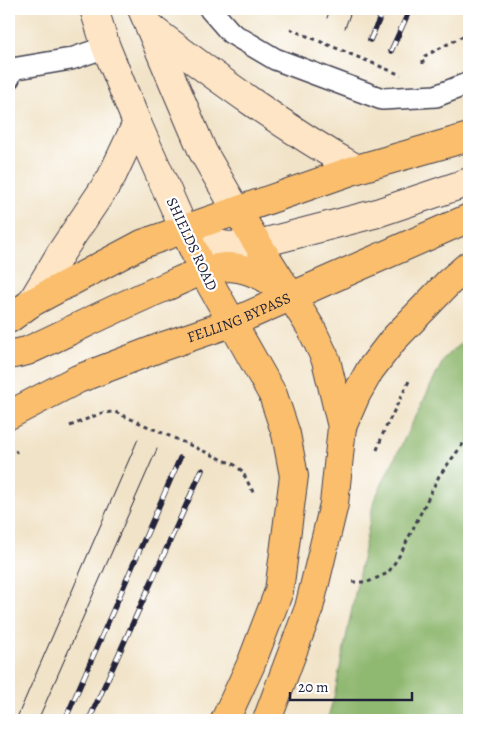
<svg xmlns="http://www.w3.org/2000/svg" width="478" height="729" font-family="Alegreya,serif">
	<style>
		.forest { fill: #8fb86f; stroke: #586d55 }
		.lines { fill: none; stroke-linecap: round; stroke-linejoin: round }
		.service-casing { stroke: #413f50; stroke-width: 24 }
		.secondary-casing { stroke: #413f50; stroke-width: 30 }
		.primary-casing { stroke: #413f50; stroke-width: 30 }
		.trunk-casing { stroke: #413f50; stroke-width: 30 }
		.path { stroke: #413f50; stroke-width: 3; stroke-dasharray: 4 4; stroke-linecap: butt }
		.service { stroke: #fff; stroke-width: 21 }
		.secondary { stroke: #fde5c5; stroke-width: 28 }
		.primary { stroke: #fabe6d; stroke-width: 28 }
		.trunk { stroke: #fabe6d; stroke-width: 28 }
		.tram { stroke: #22223b; stroke-width: 1 }
		.rail-casing { stroke: #22223b; stroke-width: 5.5 }
		.rail { stroke: #fff; stroke-width: 4; stroke-dasharray: 11; stroke-linecap: butt }
		.path-bridge { stroke: #413f50; stroke-width: 3; stroke-dasharray: 4 4; stroke-linecap: butt }
		.labels { text-anchor: middle; dominant-baseline: central; stroke-width: 4.5; stroke-linejoin: round; paint-order: stroke }
		.street-label { font-size: 15px; fill: #22223b; stroke: #fff }
	</style>
	<rect width="100%" height="100%" fill="#fff"/>
	<filter id="ink" filterUnits="userSpaceOnUse"><feTurbulence type="fractalNoise" baseFrequency=".02" numOctaves="2"/><feDisplacementMap in="SourceGraphic" scale="10" xChannelSelector="R" yChannelSelector="G"/><feConvolveMatrix kernelMatrix="1 2 1 2 8 2 1 2 1" color-interpolation-filters="sRGB"/></filter>
	<filter id="wash" filterUnits="userSpaceOnUse"><feTurbulence type="fractalNoise" baseFrequency=".0096" numOctaves="4" result="noise"/><feDisplacementMap in="SourceGraphic" scale="20" xChannelSelector="R" yChannelSelector="G"/><feGaussianBlur stdDeviation="1.12" result="paint"/><feColorMatrix in="noise" values="0 0 0 0 0 0 0 0 0 0 0 0 0 0 0 0 0 1.4 0 .05"/><feComposite in="paint" operator="in"/></filter>
	<g filter="url(#wash)">
		<rect width="100%" height="100%" fill="#f1e3c7"/>
		<!-- forest -->
		<path class="forest" d="M469,336V720H327L334,697L374,500L445,357Z"/>
	</g>
	<g filter="url(#ink)">
		<g class="lines">
			<!-- service casing -->
			<g class="service-casing">
				<g id="service">
					<path d="M210,9L231,33L275,59L382,99L436,96L469,83"/>
					<path d="M9,78L12,69L71,59L106,47"/>
				</g>
			</g>
			<!-- secondary casing -->
			<g class="secondary-casing">
				<g id="secondary">
					<path d="M94,9L106,47L137,123L184,229L203,241L228,246L258,244L374,214L469,182"/>
					<path d="M142,9L203,152L237,211"/>
					<path d="M152,29C218,79 285,128 357,169"/>
					<path d="M31,303L62,251L111,178L137,123"/>
				</g>
			</g>
			<!-- primary casing -->
			<g class="primary-casing">
				<g id="primary">
					<path d="M237,211L311,328L326,360L342,427"/>
					<path d="M184,229L203,271L273,395L286,434L294,476L279,591L251,664L225,720"/>
					<path d="M9,355L27,351C73,330 117,307 163,288C184,279 205,267 229,267C252,268 273,281 290,296"/>
					<path d="M267,720L309,608L334,504L342,427L356,395L370,370L393,340L449,282L469,265"/>
				</g>
			</g>
			<!-- trunk casing -->
			<g class="trunk-casing">
				<g id="trunk">
					<path d="M9,319L31,303L142,244L357,169L469,137"/>
					<path id="s1" d="M9,415L78,379L164,346L231,323L469,218"/>
				</g>
			</g>
			<!-- path -->
			<g class="path">
				<path d="M423,64V57L469,33"/>
				<path d="M70,426L102,413L115,412L235,465L242,471L254,494"/>
				<path d="M377,450L384,431L409,381"/>
				<path d="M9,457L17,451"/>
				<path d="M352,582H368L388,573L401,553L439,476L469,436"/>
			</g>
			<!-- service -->
			<use href="#service" class="service"/>
			<!-- secondary -->
			<use href="#secondary" class="secondary"/>
			<!-- primary -->
			<use href="#primary" class="primary"/>
			<!-- trunk -->
			<use href="#trunk" class="trunk"/>
			<!-- tram -->
			<g class="tram">
				<path d="M327,18L330,9"/>
				<path d="M345,28L352,9"/>
				<path d="M16,720L138,439"/>
				<path d="M38,720L157,449"/>
			</g>
			<!-- rail casing -->
			<g class="rail-casing">
				<g id="rail">
					<path d="M370,40L384,9"/>
					<path d="M391,51L410,9"/>
					<path d="M65,720L180,458"/>
					<path d="M89,720L202,470"/>
				</g>
			</g>
			<!-- rail -->
			<use href="#rail" class="rail"/>
			<!-- path-bridge -->
			<path class="path-bridge" d="M290,29L401,75"/>
		</g>
	</g>
	<g class="labels">
		<!-- street labels -->
		<g class="street-label">
			<text transform="translate(192 244) rotate(65)">SHIELDS ROAD</text>
			<text stroke="none"><textPath href="#s1" startOffset="250">FELLING BYPASS</textPath></text>
		</g>
	</g>
	<!-- margin -->
	<rect width="478" height="729" fill="none" stroke="#fff" stroke-width="30"/>
	<!-- scale -->
	<path d="M290 692v8h122v-8" fill="none" stroke="#22223b" stroke-width="2.5"/>
	<text x="298" y="692" font-size="15" fill="#22223b" stroke="#ffffff" stroke-width="4" paint-order="stroke">20 m</text>
</svg>
